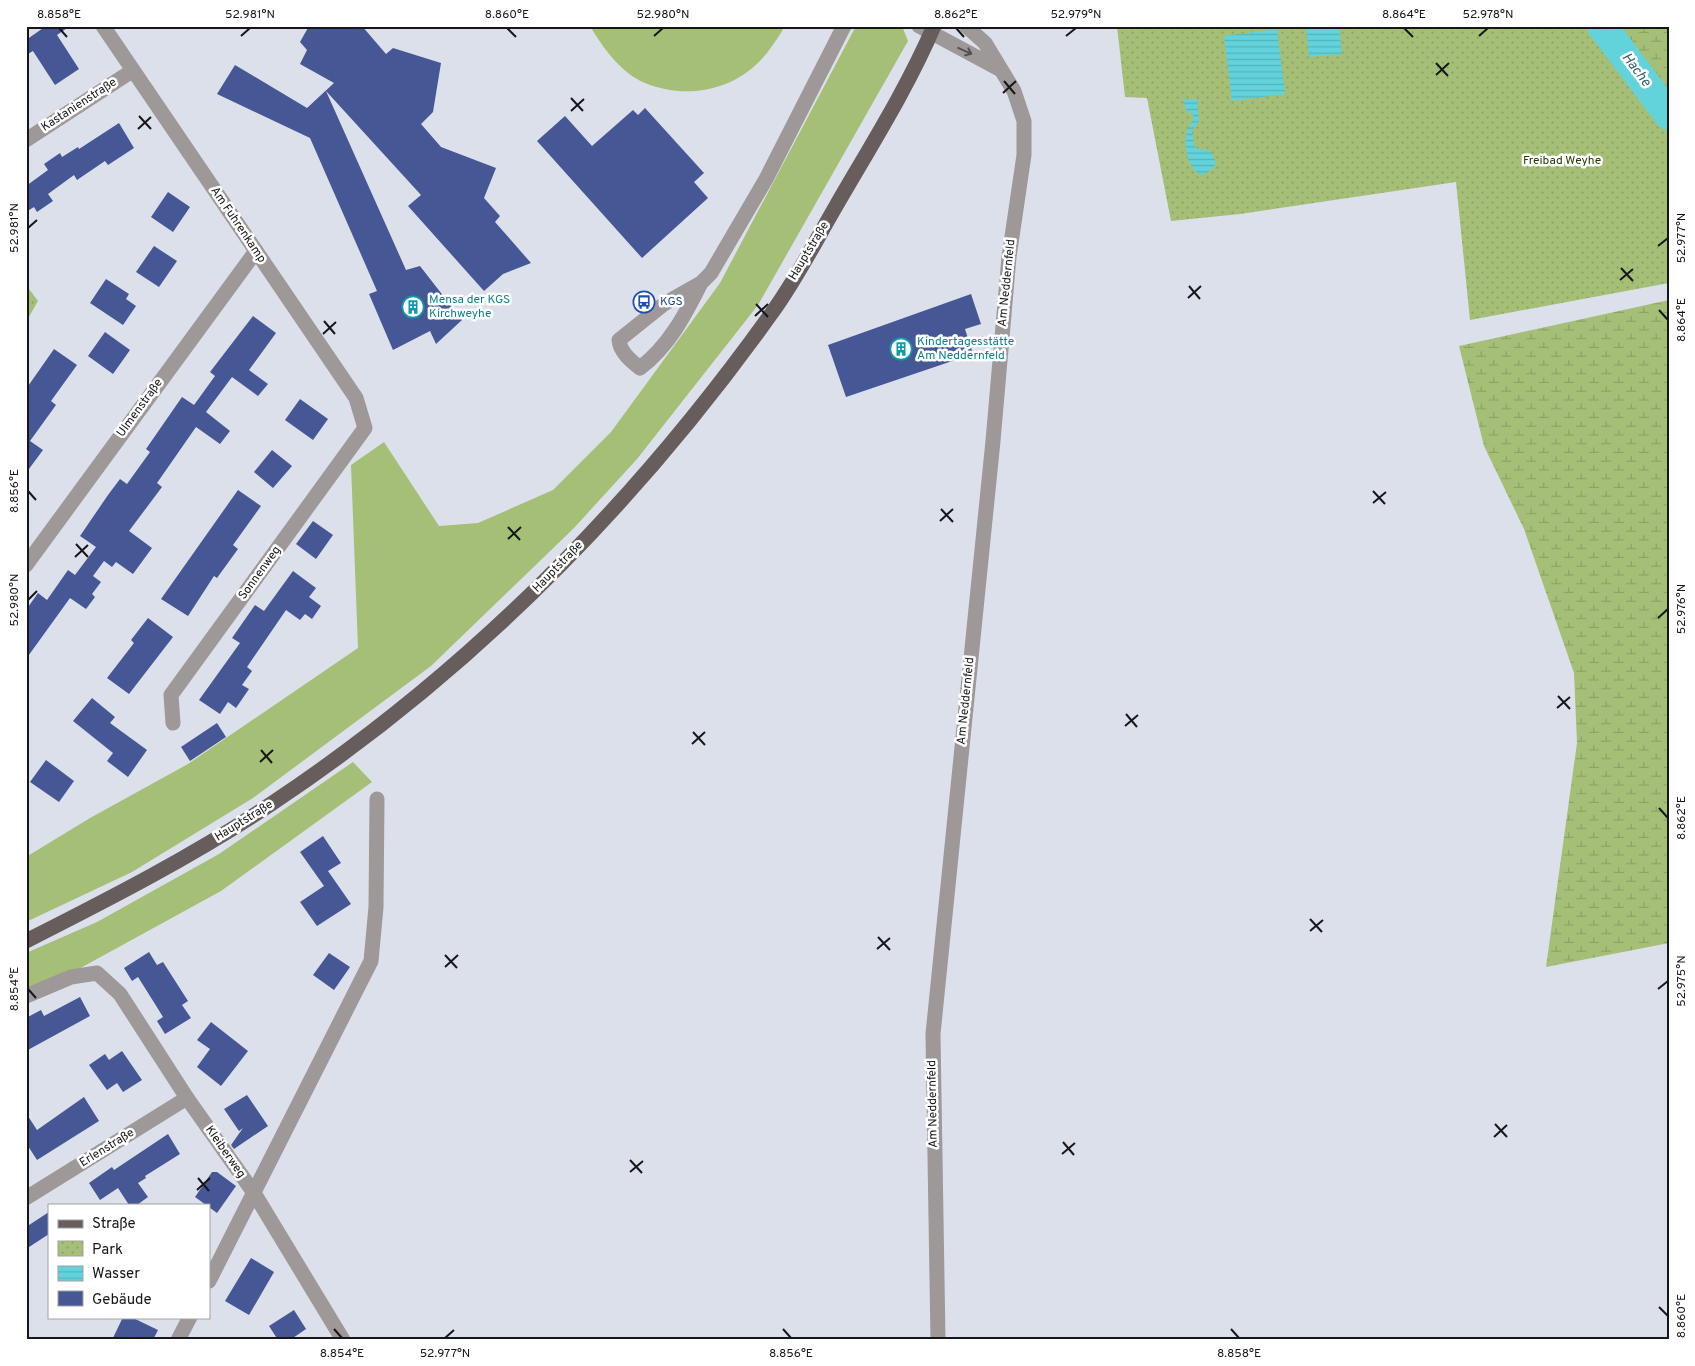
<svg xmlns="http://www.w3.org/2000/svg" width="1695" height="1366" font-family="Overpass,sans-serif">
	<style>
		.grass { fill: #a5bf77 }
		.wetland { fill: url(#wetland-marsh) }
		.park { fill: url(#park-dots) }
		.water { fill: url(#water-rules) }
		.lines { fill: none; stroke-linecap: round; stroke-linejoin: round }
		.river { stroke: #62d2db; stroke-width: 30 }
		.building { fill: #465795 }
		.minor { stroke: #9e9898; stroke-width: 15 }
		.major { stroke: #675d5c; stroke-width: 15 }
		.oneway { stroke: #535153 }
		.ticks { fill: none; stroke: #16171b; stroke-width: 2 }
		.labels { text-anchor: middle; dominant-baseline: central; stroke-width: 5; stroke-linejoin: round; paint-order: stroke }
		.street-label { font-size: 12px; fill: #16171b; stroke: #fff }
		.park-label { font-size: 12px; fill: #2a3a01; stroke: #fff }
		.culture-label { font-size: 12px; fill: #0d838f; stroke: #fff; text-anchor: start }
		.transit-label { font-size: 12px; fill: #164399; stroke: #fff; text-anchor: start }
		.water-label { font-size: 14px; font-style: italic; fill: #2f6064; stroke: #fff }
		.neatline { fill: none; stroke: #16171b; stroke-width: 2 }
		.ticks-label { font-size: 12px; text-anchor: middle; fill: #16171b }
	</style>
	<defs>
		<pattern id="wetland-marsh" width="20" height="14" patternUnits="userSpaceOnUse" patternTransform="scale(1.25)"><rect width="20" height="14" fill="#a5bf77"/><path d="M1 5h8M5 5V1M11 12h8M15 12V8" fill="none" stroke="#8da366"/></pattern>
		<pattern id="park-dots" width="8" height="8" patternUnits="userSpaceOnUse" patternTransform="scale(1.25)"><rect width="8" height="8" fill="#a5bf77"/><path d="M2 2h.1M6 6h.1" fill="none" stroke="#8da366" stroke-width="1.8" stroke-linecap="round"/></pattern>
		<pattern id="water-rules" width="6" height="5" patternUnits="userSpaceOnUse" patternTransform="scale(1.25)"><rect width="6" height="5" fill="#62d2db"/><path d="M0 2.5h6" fill="none" stroke="#54b4bb"/></pattern>
	</defs>
	<rect width="100%" height="100%" fill="#dce0eb"/>
	<!-- grass -->
	<g class="grass">
		<path d="M590,26H784C782,33 776,40 772,46C744,88 692,102 645,83C621,73 603,48 590,26Z"/>
		<path d="M856,26H902L908,41L758,305L637,459L574,528L431,666L253,798L132,872L26,922V857L90,818L188,764L358,648L351,465L384,442L439,526L478,523L553,490L611,432L720,283Z"/>
		<path d="M353,762L372,782L221,891L75,971L26,992V953L97,922L219,854Z"/>
	</g>
	<!-- wetland -->
	<g class="wetland">
		<path d="M1595,26H1669V125Z"/>
		<path d="M1669,300V943L1546,967L1577,743L1574,673L1524,529L1484,446L1459,346Z"/>
	</g>
	<!-- park -->
	<g class="park">
		<path d="M1117,26H1595L1669,125V283L1470,320L1456,182L1240,214L1171,221L1147,98L1125,97Z"/>
		<path d="M26,285L38,301L26,322Z"/>
	</g>
	<!-- water -->
	<g class="water">
		<path d="M1306,26H1339L1342,54L1309,57Z"/>
		<path d="M1277,29L1285,94L1232,101L1224,36Z"/>
		<path d="M1197,99L1199,121L1192,131L1195,148L1210,151L1216,162L1212,170L1202,175C1188,171 1183,145 1187,132C1188,125 1194,123 1193,114L1187,112L1183,100Z"/>
	</g>
	<g class="lines">
		<!-- river -->
		<path class="river" d="M1602,26L1669,115"/>
	</g>
	<!-- building -->
	<g class="building">
		<path d="M46,26H70L57,35L79,69L55,85L33,51L26,55V40Z"/>
		<path d="M309,26H362L386,54L393,48L441,63L433,112L421,124L441,147L496,168L484,198L500,216L495,222L531,263L503,274L484,291L408,206L421,195L326,91L406,270L420,266L462,320L436,344L430,331L393,350L369,294L377,291L310,138L217,94L235,65L307,108L334,83L300,64L307,50L300,42Z"/>
		<path d="M645,108L704,173L694,182L708,198L642,258L537,141L565,116L592,146L633,110L638,115Z"/>
		<path d="M119,123L134,148L108,165L105,161L77,180L74,175L48,194L53,201L37,212L34,207L26,212V186L48,170L44,164L60,153L62,157L78,147L79,149Z"/>
		<path d="M168,192L190,207L173,232L151,217Z"/>
		<path d="M154,246L177,261L159,287L136,272Z"/>
		<path d="M106,279L129,294L126,299L136,306L123,325L90,303Z"/>
		<path d="M971,294L981,324L965,329L973,354L846,397L828,345Z"/>
		<path d="M253,316L276,333L249,370L268,384L258,396L232,377L206,412L230,431L220,444L196,427L157,483L162,487L129,531L152,548L133,574L116,562L112,567L104,561L93,576L101,582L92,594L95,597L86,609L70,598L26,659V610L38,593L47,600L68,570L75,575L96,547L80,536L108,495L120,479L127,484L150,452L146,449L182,397L194,405L215,376L210,372Z"/>
		<path d="M105,332L130,350L113,374L88,356Z"/>
		<path d="M54,349L77,365L51,401L56,405L30,441L43,450L26,473V389Z"/>
		<path d="M300,399L328,419L313,440L285,420Z"/>
		<path d="M272,450L292,466L273,488L254,472Z"/>
		<path d="M238,490L261,506L233,545L238,549L217,578L214,576L188,616L161,599Z"/>
		<path d="M313,521L333,535L316,559L296,544Z"/>
		<path d="M293,571L316,588L309,597L321,606L312,619L305,614L300,620L286,610L247,667L252,671L242,685L249,689L236,708L228,702L220,714L199,700L240,643L232,638L255,605L264,611Z"/>
		<path d="M148,618L173,637L129,694L107,678L134,643L131,640Z"/>
		<path d="M92,698L115,717L110,723L147,750L128,777L107,761L113,753L73,721Z"/>
		<path d="M217,723L226,737L190,761L181,747Z"/>
		<path d="M46,760L74,781L59,802L30,782Z"/>
		<path d="M323,836L341,863L328,871L351,904L317,926L300,902L324,886L300,852Z"/>
		<path d="M149,952L157,965L163,962L188,1001L182,1005L191,1018L165,1034L157,1021L163,1017L155,1004L138,977L132,981L124,968Z"/>
		<path d="M329,953L350,967L334,990L313,975Z"/>
		<path d="M80,997L90,1016L26,1051V1018L41,1010L44,1016Z"/>
		<path d="M211,1022L248,1051L221,1086L197,1067L210,1049L197,1040Z"/>
		<path d="M122,1051L142,1080L123,1092L117,1083L107,1090L89,1065L105,1054L109,1060Z"/>
		<path d="M247,1095L268,1126L234,1149L231,1145L243,1128L239,1131L224,1109Z"/>
		<path d="M84,1097L99,1121L37,1160L26,1143V1113L37,1130Z"/>
		<path d="M168,1134L180,1154L145,1176L146,1178L138,1183L148,1197L137,1205H129L118,1188L100,1200L89,1183L112,1167L114,1170Z"/>
		<path d="M212,1172H217L236,1186L217,1213L195,1197Z"/>
		<path d="M49,1212V1234L26,1249V1227Z"/>
		<path d="M251,1258L274,1272L249,1315L225,1301Z"/>
		<path d="M294,1310L306,1329L290,1340H278L269,1326Z"/>
		<path d="M123,1317H131L158,1330L153,1340H112Z"/>
	</g>
	<g class="lines">
		<!-- minor -->
		<g class="minor">
			<path d="M103,26L356,398L365,428L171,695L173,723"/>
			<path d="M919,26L999,69"/>
			<path d="M26,140L132,71"/>
			<path d="M701,283C685,315 669,346 640,368C631,361 620,352 619,340L664,304L701,283L711,273L766,179L844,26"/>
			<path d="M26,565L256,251"/>
			<path d="M26,996L71,977L97,973L120,994L187,1098L254,1193L343,1340"/>
			<path d="M26,1198L187,1098"/>
			<path d="M209,1281L371,961L376,907L377,799"/>
			<path d="M178,1340L190,1317"/>
			<path d="M938,1340L933,1034L993,441L1009,257L1024,155V121L1014,91L985,43L966,26"/>
		</g>
		<!-- major -->
		<path class="major" d="M26,941C111,898 195,855 274,802C469,672 635,504 771,314C796,280 815,242 836,206C870,147 907,89 934,26"/>
	</g>
	<!-- one-way arrows -->
	<defs><path id="oneway-shaft" d="M-6 0H5M1.5-3L5.5 0L1.5 3" fill="none" stroke-width="1.6" stroke-linecap="round" stroke-linejoin="round" transform="scale(1.25)"/></defs>
	<use class="oneway" href="#oneway-shaft" transform="translate(965 51) rotate(24)"/>
	<!-- ticks -->
	<path class="ticks" d="M59,28L67,37M507,28L516,37M956,28L964,37M1404,28L1413,37M241,36L250,28M654,36L663,28M1066,36L1076,28M1479,36L1488,28M1436,63L1448,76M1436,75L1449,63M1004,81L1015,94M1003,93L1016,81M571,98L583,111M571,111L584,99M139,116L151,129M138,129L151,117M28,228L37,220M1658,246L1668,238M1621,268L1633,281M1620,280L1633,269M1189,286L1200,299M1188,298L1201,286M756,304L768,317M1659,310L1668,320M755,316L768,304M324,321L335,334M323,334L336,322M28,491L36,500M1373,491L1385,504M1373,503L1386,492M941,509L953,522M940,521L953,509M508,527L520,540M508,539L521,527M76,544L88,557M75,557L88,545M28,600L37,591M1658,618L1668,609M1558,696L1570,709M1557,708L1570,697M1126,714L1137,727M1125,726L1138,715M693,732L705,745M692,744L705,732M261,750L272,763M260,762L273,750M1659,808L1668,818M1310,919L1322,932M1310,931L1323,920M878,937L890,950M877,949L890,938M445,955L457,968M445,967L458,955M28,989L36,998M1658,989L1668,981M1495,1124L1507,1137M1494,1137L1507,1125M1063,1142L1074,1155M1062,1154L1075,1143M630,1160L642,1173M630,1172L643,1161M198,1178L209,1191M197,1190L210,1178M1659,1307L1668,1316M334,1329L342,1338M783,1329L791,1338M1231,1329L1239,1338M445,1338L454,1330"/>
	<!-- icons -->
	<defs>
		<g id="bus-ring" transform="scale(1.125)"><circle r="9.5" fill="#fff" stroke="#1a4fb4" stroke-width="1.5"/><path d="M-5-6H5V4H4V6H2V4H-2V6H-4V4H-5ZM-3.5-4V0h7V-4ZM-3.5 1.2v1.5H-2V1.2ZM2 1.2v1.5H3.5V1.2Z" fill="#1a4fb4"/></g>
		<g id="building-ring" transform="scale(1.125)"><circle r="9.5" fill="#fff" stroke="#0f9aa8" stroke-width="1.5"/><path d="M-4-6H4V6H1V3H-1V6H-4ZM-2.5-4.3h1.7v1.8h-1.7ZM.8-4.3h1.7v1.8H.8ZM-2.5-1h1.7V.8h-1.7ZM.8-1h1.7V.8H.8Z" fill="#0f9aa8"/></g>
	</defs>
	<g fill-rule="evenodd">
		<use href="#bus-ring" x="644" y="302"/>
		<use href="#building-ring" x="413" y="307"/>
		<use href="#building-ring" x="901" y="349"/>
	</g>
	<g class="labels">
		<!-- street labels -->
		<g class="street-label">
			<text transform="translate(79 105) rotate(-33)">Kastanienstraße</text>
			<text transform="translate(238 225) rotate(56)">Am Fuhrenkamp</text>
			<text transform="translate(809 251) rotate(-59)">Hauptstraße</text>
			<text transform="translate(1007 283) rotate(-84)">Am Neddernfeld</text>
			<text transform="translate(140 408) rotate(-54)">Ulmenstraße</text>
			<text transform="translate(558 567) rotate(-46)">Hauptstraße</text>
			<text transform="translate(260 573) rotate(-54)">Sonnenweg</text>
			<text transform="translate(966 701) rotate(-84)">Am Neddernfeld</text>
			<text transform="translate(244 821) rotate(-32)">Hauptstraße</text>
			<text transform="translate(933 1104) rotate(-91)">Am Neddernfeld</text>
			<text transform="translate(107 1148) rotate(-32)">Erlenstraße</text>
			<text transform="translate(225 1152) rotate(55)">Kleiberweg</text>
		</g>
		<!-- park labels -->
		<g class="park-label">
			<text x="1562" y="161">Freibad Weyhe</text>
		</g>
		<!-- culture labels -->
		<g class="culture-label">
			<text x="429" y="300">Mensa der KGS<tspan x="429" dy="14">Kirchweyhe</tspan></text>
			<text x="917" y="342">Kindertagesstätte<tspan x="917" dy="14">Am Neddernfeld</tspan></text>
		</g>
		<!-- transit labels -->
		<g class="transit-label">
			<text x="660" y="302">KGS</text>
		</g>
		<!-- water labels -->
		<g class="water-label">
			<text transform="translate(1636 70) rotate(53)">Hache</text>
		</g>
	</g>
	<!-- border -->
	<rect width="1695" height="1366" fill="none" stroke="#ffffff" stroke-width="55"/>
	<!-- legend -->
	<rect x="48" y="1204" width="162" height="115" fill="#ffffff" stroke="#a2a2a4"/>
	<rect x="58" y="1220" width="25" height="8" fill="#675d5c" stroke="#a2a2a4"/>
	<text x="92" y="1228" font-size="15" fill="#16171b">Straße</text>
	<rect x="58" y="1241" width="25" height="15" fill="url(#park-dots)" stroke="#a2a2a4"/>
	<text x="92" y="1254" font-size="15" fill="#16171b">Park</text>
	<rect x="58" y="1266" width="25" height="15" fill="url(#water-rules)" stroke="#a2a2a4"/>
	<text x="92" y="1278" font-size="15" fill="#16171b">Wasser</text>
	<rect x="58" y="1291" width="25" height="15" fill="#465795" stroke="#a2a2a4"/>
	<text x="92" y="1304" font-size="15" fill="#16171b">Gebäude</text>
	<rect x="28" y="28" width="1640" height="1310" class="neatline"/>
	<g class="ticks-label">
		<text x="59" y="18">8.858°E</text>
		<text x="250" y="18">52.981°N</text>
		<text x="507" y="18">8.860°E</text>
		<text x="663" y="18">52.980°N</text>
		<text x="956" y="18">8.862°E</text>
		<text x="1076" y="18">52.979°N</text>
		<text x="1404" y="18">8.864°E</text>
		<text x="1488" y="18">52.978°N</text>
		<text transform="translate(14 228) rotate(-90)" y="4">52.981°N</text>
		<text transform="translate(1681 238) rotate(-90)" y="4">52.977°N</text>
		<text transform="translate(1681 320) rotate(-90)" y="4">8.864°E</text>
		<text transform="translate(14 491) rotate(-90)" y="4">8.856°E</text>
		<text transform="translate(14 600) rotate(-90)" y="4">52.980°N</text>
		<text transform="translate(1681 609) rotate(-90)" y="4">52.976°N</text>
		<text transform="translate(1681 818) rotate(-90)" y="4">8.862°E</text>
		<text transform="translate(1681 981) rotate(-90)" y="4">52.975°N</text>
		<text transform="translate(14 989) rotate(-90)" y="4">8.854°E</text>
		<text transform="translate(1681 1316) rotate(-90)" y="4">8.860°E</text>
		<text x="342" y="1357">8.854°E</text>
		<text x="445" y="1357">52.977°N</text>
		<text x="791" y="1357">8.856°E</text>
		<text x="1239" y="1357">8.858°E</text>
	</g>
</svg>
